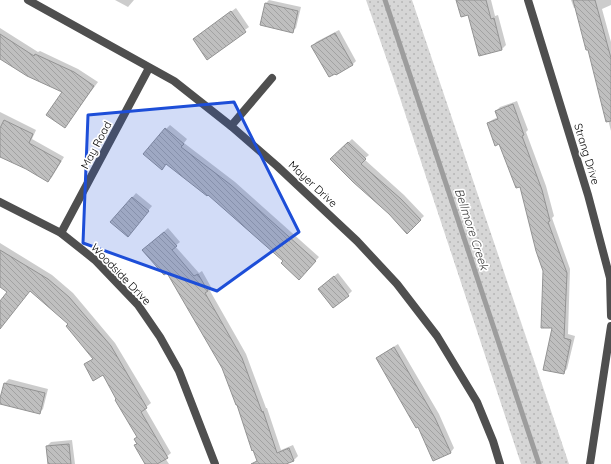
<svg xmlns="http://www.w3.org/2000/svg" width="611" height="464" font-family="Quicksand,sans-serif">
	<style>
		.grass { fill: url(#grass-dots) }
		.shadow { fill: #0003 }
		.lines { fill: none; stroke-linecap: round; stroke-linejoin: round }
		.stream { stroke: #9d9d9d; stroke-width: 5 }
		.building { fill: url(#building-back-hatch); stroke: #939393 }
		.minor { stroke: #4f4f4f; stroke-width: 8 }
		.marked { fill: #1d4ed8; fill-opacity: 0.2; stroke: #1d4ed8; stroke-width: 3; stroke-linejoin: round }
		.labels { text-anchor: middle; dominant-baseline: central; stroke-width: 3.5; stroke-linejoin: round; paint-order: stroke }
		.street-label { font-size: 11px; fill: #000; stroke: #fff }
		.water-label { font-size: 12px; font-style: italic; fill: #3e3e3e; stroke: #fff }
	</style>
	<defs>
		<pattern id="grass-dots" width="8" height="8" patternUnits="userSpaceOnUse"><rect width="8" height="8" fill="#d6d6d6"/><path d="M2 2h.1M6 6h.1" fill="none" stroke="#b6b6b6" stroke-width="1.8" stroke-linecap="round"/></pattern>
		<pattern id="building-back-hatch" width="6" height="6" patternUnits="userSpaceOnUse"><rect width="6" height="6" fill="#bfbfbf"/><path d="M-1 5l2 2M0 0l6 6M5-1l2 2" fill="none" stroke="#a2a2a2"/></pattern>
	</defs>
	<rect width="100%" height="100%" fill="#fff"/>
	<!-- grass -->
	<path class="grass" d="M366,0H412L569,464H521L395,83Z"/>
	<!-- shadow -->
	<g class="shadow">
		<path d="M115,0H134L128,7Z"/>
		<path d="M269,0L301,7L296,28L292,31L261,24L266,3Z"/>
		<path d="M457,0H491L495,16L498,15L506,45L502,49L479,55L468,14Z"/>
		<path d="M571,0H611V5L602,9L611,42V131L589,48L576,8H574Z"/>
		<path d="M236,8L249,27L207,58L194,39Z"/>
		<path d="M0,28L38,52L40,51L78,69L98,82L65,126L63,92L0,58Z"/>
		<path d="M339,30L356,61L352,65L313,46L316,42Z"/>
		<path d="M517,101L528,130L526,132L546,186L554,216L552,218L570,269L568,334L575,336L567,369L563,373L553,327L544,271L520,186L500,143L488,123L492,120L498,117L496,111L500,107Z"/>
		<path d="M0,112L36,130L32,139L64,157L52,177L48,181L26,168L0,156Z"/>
		<path d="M170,125L187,139L184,143L235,182L319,257L299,278L285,260L208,194L166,129Z"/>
		<path d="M352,139L369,155L364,159L404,195L424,216L407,232L390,214L331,159Z"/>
		<path d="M136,193L152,206L131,231L112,222Z"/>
		<path d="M168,228L180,242L175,246L199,273L202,271L211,287L209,289L246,354L266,408H267L281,450L293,445L298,456L294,460L288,462V464H260L222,367L167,271L147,247Z"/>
		<path d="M0,243L52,275L73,293L115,343L151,403L145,408L171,453L165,458L169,464H146L136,445L138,443V437L118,399L103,374L85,364L94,358L69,324L30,290L0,316V303L9,291L0,286Z"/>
		<path d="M338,273L352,291L348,295L319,289Z"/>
		<path d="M398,344L439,414L454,448L451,452L434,459L419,425L377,358L381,355Z"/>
		<path d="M9,379L48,389L43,409L39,413L0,403L5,383Z"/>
		<path d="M72,440L75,464H49L47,446L51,442Z"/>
	</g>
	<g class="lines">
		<!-- stream -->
		<path class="stream" d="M385,0L539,464"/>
	</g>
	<!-- building -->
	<g class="building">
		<path d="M456,0H486L491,19L494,18L502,50L479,56L468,15L461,17Z"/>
		<path d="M573,0H595L611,58V121L606,122L588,50H586Z"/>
		<path d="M265,3L298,11L293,33L260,25Z"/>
		<path d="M231,11L246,32L207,60L193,39Z"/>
		<path d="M335,33L353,65L336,75L335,74L329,77L311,46Z"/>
		<path d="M0,34L34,56L35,54L74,72L94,86L65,128L46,115L62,92L27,76L0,59Z"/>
		<path d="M513,104L524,135L522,136L542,190L550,221L548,222L567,273L564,338L571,340L564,374L543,370L552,328H541L543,271L536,251L520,187L516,188L499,144L495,146L487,123L498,119L495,111Z"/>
		<path d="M4,120L33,134L29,143L61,161L48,182L26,169L0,157V128Z"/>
		<path d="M165,128L184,144L181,147L231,185L316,261L299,280L281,263L283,261L208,195L207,196L166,164L162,170L143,154Z"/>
		<path d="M348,142L366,159L361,164L401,199L421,220L407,234L389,214L353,182L330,159Z"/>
		<path d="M132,197L149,211L128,237L110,222Z"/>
		<path d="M164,232L177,246L172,250L194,276L198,274L208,291L205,293L242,358L262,412L263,411L277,453L289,448L294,461L286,464H251L257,461L253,450L252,451L237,405H236L222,368L167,273L164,275L142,250Z"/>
		<path d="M0,250L48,279L69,297L111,346L147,408L141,412L168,458L157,464H145L134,445L137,444L134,439L137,437L115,400L116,399L103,375L93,381L84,364L93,359L66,326L68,324L30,291L0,329V301L7,292L0,287Z"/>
		<path d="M334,276L349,296L333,308L318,289Z"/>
		<path d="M394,347L435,418L451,453L433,461L418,427L416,428L376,358Z"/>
		<path d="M4,383L45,393L40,414L0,404V398Z"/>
		<path d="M69,444L71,464H48L46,446Z"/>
	</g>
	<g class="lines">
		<!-- minor -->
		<g class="minor">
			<path d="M28,0L174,81L231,126L277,166L357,241L397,284L437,336L477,402L493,441L500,464"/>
			<path d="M528,0L588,195L610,278L611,316"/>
			<path d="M231,126L272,78"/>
			<path d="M0,202L61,233L95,260L138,305L160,337L179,371L215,464"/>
			<path d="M61,233L149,68"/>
			<path d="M590,464L611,326"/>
		</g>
	</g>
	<!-- marked area -->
	<path class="marked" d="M234,102L299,232L217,291L83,243L88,115Z"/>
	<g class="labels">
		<!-- street labels -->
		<g class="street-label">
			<text transform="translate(96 145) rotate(-62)">May Road</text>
			<text transform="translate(587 154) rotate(73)">Strang Drive</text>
			<text transform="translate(313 184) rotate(43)">Mayer Drive</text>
			<text transform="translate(121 274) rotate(46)">Woodside Drive</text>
		</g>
		<!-- water labels -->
		<g class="water-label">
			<text transform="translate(472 229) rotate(72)">Bellmore Creek</text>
		</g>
	</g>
</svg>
